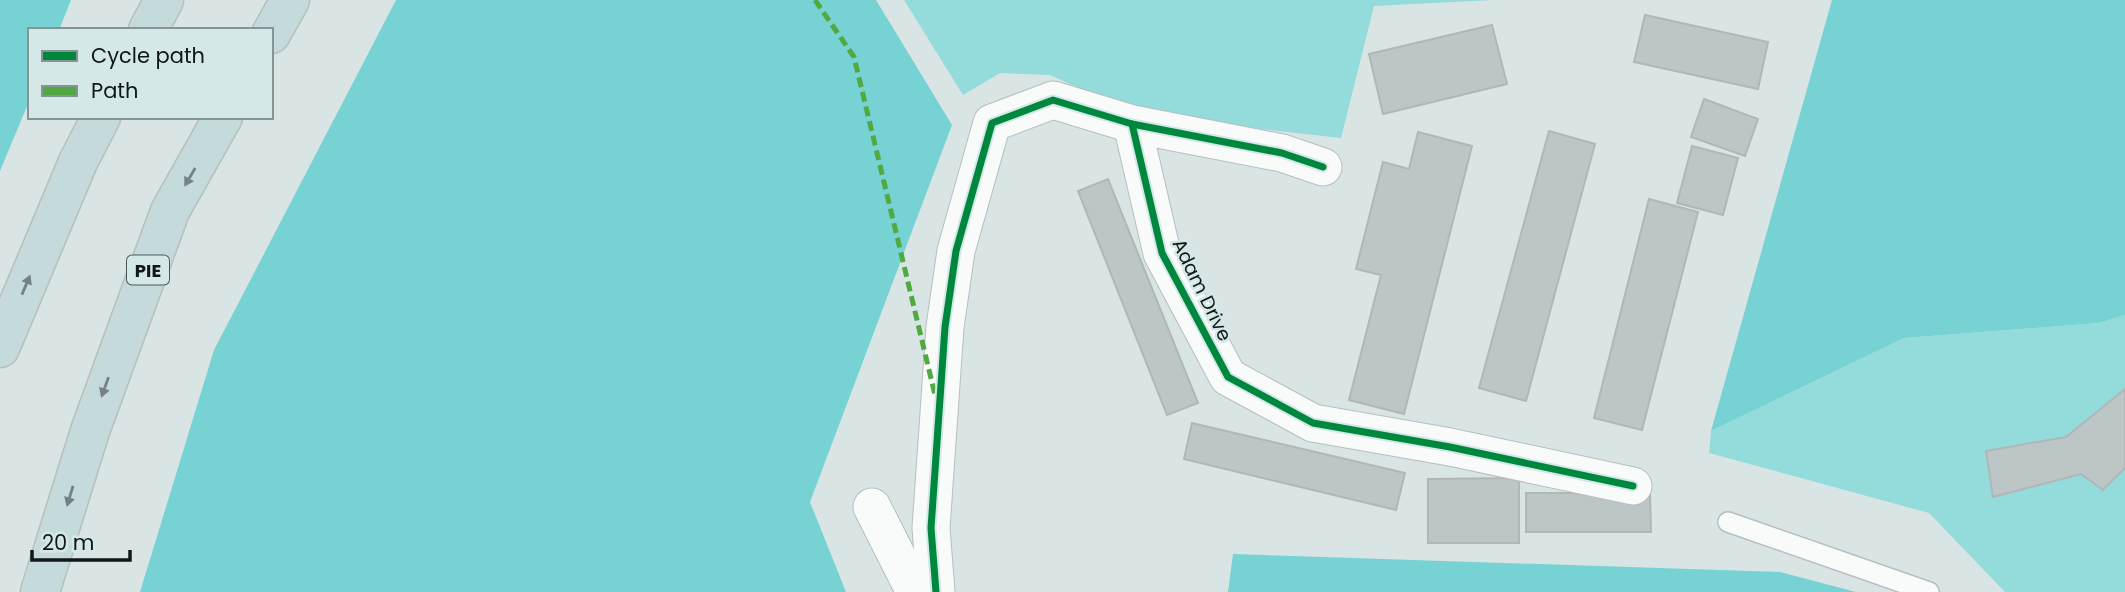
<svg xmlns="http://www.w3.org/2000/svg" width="2125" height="592" font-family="Poppins,sans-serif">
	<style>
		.green { fill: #94dbdb }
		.forest { fill: #77d2d3 }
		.building { fill: #bdc6c6; stroke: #afb7b7; stroke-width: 2 }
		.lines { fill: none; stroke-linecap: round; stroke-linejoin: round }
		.lane-casing { stroke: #b7bebe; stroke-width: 22 }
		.street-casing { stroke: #b7bebe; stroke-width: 39 }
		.highway-casing { stroke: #b9bebe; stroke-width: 41 }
		.lane { stroke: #f9fbfb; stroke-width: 19 }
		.street { stroke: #f9fbfb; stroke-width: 37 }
		.highway { stroke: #c5dada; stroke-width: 38 }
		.quiet { stroke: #51a942; stroke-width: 5; stroke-dasharray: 10 5; stroke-linecap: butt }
		.cycleway-casing { stroke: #d5e8e8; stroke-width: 11 }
		.cycleway { stroke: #00873e; stroke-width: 7 }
		.oneway { fill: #748282 }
		.labels { text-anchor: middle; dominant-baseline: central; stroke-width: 5; stroke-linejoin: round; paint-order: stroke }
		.shield { fill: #d5e8e8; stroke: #4b5656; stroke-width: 2 }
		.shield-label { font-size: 18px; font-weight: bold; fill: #101717 }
		.street-label { font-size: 19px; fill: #101717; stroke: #d5e8e8 }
	</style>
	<rect width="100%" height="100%" fill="#d9e4e4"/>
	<!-- green -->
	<g class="green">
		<path d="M904,0H1493L1374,6L1341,138L1138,115L1050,75L1000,73L963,95Z"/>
		<path d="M2125,315V592H2005L1929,513L1709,453L1711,431L1904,338L2099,323Z"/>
	</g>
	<!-- forest -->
	<g class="forest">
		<path d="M0,0H71L59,30H30V99L0,171Z"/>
		<path d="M396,0H876L952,125L810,502L846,592H140L214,350Z"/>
		<path d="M1832,0H2125V315L2099,323L1904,338L1711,431Z"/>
		<path d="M1233,554L1780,572L1856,592H1228Z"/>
	</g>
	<!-- building -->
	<g class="building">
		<path d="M1645,15L1768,42L1758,89L1634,62Z"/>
		<path d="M1492,25L1507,84L1383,114L1369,54Z"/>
		<path d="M1704,99L1758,119L1745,156L1691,137Z"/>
		<path d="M1549,131L1595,144L1526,401L1479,388Z"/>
		<path d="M1418,132L1472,146L1404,414L1349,400L1381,275L1356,269L1383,162L1409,169Z"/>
		<path d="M1692,146L1738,158L1723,215L1677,203Z"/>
		<path d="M1108,179L1198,403L1167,415L1078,191Z"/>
		<path d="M1649,199L1698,212L1642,430L1594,418Z"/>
		<path d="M2125,389V468L2103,490L2081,474L1993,497L1986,451L2066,437Z"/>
		<path d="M1192,423L1405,473L1396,510L1184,459Z"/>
		<path d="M1519,478V543H1428V479Z"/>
		<path d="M1526,493H1650L1651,532H1526Z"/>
	</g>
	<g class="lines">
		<!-- lane casing -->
		<g class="lane-casing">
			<path id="lane" d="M1728,522L1929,592"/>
		</g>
		<!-- street casing -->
		<g class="street-casing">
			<g id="street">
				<path d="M1132,124L1162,253L1228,377L1313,423L1450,447L1633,486"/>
				<path d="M872,507L915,592"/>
				<path d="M936,592L931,528L945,327L956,251L992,123L1053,100L1132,124L1282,153L1323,167"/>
			</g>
		</g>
		<!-- highway casing -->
		<g class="highway-casing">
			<g id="highway">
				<path d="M148,30L164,0"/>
				<path d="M271,34L290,0"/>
				<path d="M0,348L78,162L101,117"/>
				<path d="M40,592L90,431L170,211L223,117"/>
			</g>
		</g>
		<!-- lane -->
		<use href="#lane" class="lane"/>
		<!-- street -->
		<use href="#street" class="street"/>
		<!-- highway -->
		<use href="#highway" class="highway"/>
		<!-- quiet -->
		<path class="quiet" d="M815,0L854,57L935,395"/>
		<!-- cycleway casing -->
		<g class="cycleway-casing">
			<g id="cycleway">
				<path d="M1132,124L1162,253L1228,377L1313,423L1450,447L1633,486"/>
				<path d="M936,592L931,528L945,327L956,251L992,123L1053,100L1132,124L1282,153L1323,167"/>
			</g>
		</g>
		<!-- cycleway -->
		<use href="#cycleway" class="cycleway"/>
	</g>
	<!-- one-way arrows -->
	<defs><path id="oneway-solid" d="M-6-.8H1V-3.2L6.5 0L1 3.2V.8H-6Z" transform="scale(1.75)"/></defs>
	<g class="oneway">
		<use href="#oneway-solid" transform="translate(190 177) rotate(120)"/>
		<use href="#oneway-solid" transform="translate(26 285) rotate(-67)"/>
		<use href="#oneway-solid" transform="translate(105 387) rotate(110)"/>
		<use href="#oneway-solid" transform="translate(70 496) rotate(107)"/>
	</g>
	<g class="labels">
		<!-- shield labels -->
		<rect class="shield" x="127" y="255.5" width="42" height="29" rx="5"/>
		<g class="shield-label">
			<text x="148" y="270">PIE</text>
		</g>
		<!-- street labels -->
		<g class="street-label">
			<text transform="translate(1202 290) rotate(64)">Adam Drive</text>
		</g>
	</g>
	<!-- legend -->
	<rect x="28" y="28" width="245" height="91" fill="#d5e8e8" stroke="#869494" stroke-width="2"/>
	<rect x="42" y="51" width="35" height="10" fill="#00873e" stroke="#869494" stroke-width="2"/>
	<text x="91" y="63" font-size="21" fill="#101717">Cycle path</text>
	<rect x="42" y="86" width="35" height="10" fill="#51a942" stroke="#869494" stroke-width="2"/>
	<text x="91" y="98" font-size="21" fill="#101717">Path</text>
	<!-- scale -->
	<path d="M32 550v10h98v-10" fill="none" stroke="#101717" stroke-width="3.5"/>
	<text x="42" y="550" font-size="21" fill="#101717" stroke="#d5e8e8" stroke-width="5" paint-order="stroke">20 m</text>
</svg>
